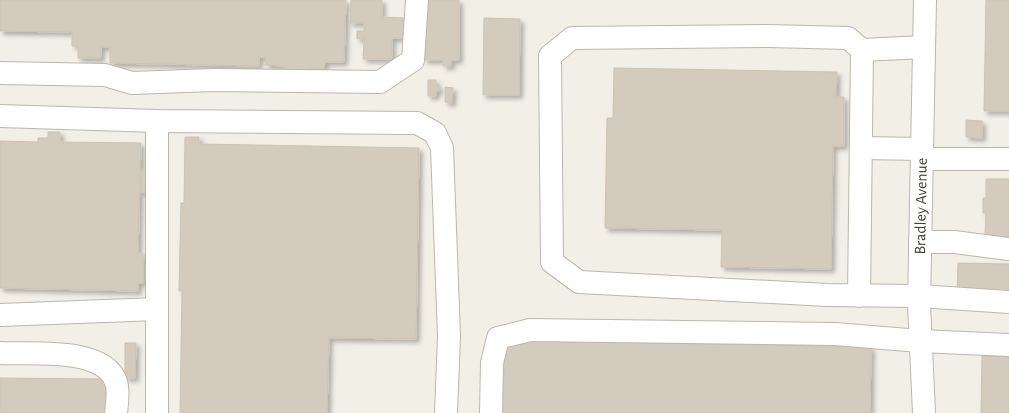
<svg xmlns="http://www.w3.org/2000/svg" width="1009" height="413" font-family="'Alegreya Sans',sans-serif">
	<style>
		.building { fill: #d3cbbd; stroke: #cdc3b1; filter: url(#shadow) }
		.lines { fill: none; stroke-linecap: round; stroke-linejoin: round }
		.minor-casing { stroke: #bdb7aa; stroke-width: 24 }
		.minor { stroke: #fff; stroke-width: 22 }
		.labels { text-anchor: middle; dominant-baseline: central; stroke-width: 3; stroke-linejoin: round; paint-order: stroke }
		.street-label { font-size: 16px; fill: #443f37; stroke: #fff }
	</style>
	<defs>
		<filter id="shadow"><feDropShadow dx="3.5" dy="3.5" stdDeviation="2" flood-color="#0004"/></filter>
	</defs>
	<rect width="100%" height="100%" fill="#f2efe7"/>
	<!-- building -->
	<g class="building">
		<path d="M0,0H346L344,62H325L324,69H309V74L285,73V66L265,65L266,58L259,57V66L110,63V47H101V58H78V46H72V32L0,31Z"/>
		<path d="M351,0H382V17L404,18V38H392V59H363L364,39H357V31H364V23H350Z"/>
		<path d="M426,0H459V60H451V66H443V60H424Z"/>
		<path d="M986,0H1009V111H984Z"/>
		<path d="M484,18L520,19L519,95H483Z"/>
		<path d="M614,68L837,72L836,97H844V146H833L831,269L721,267L722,230L605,228L607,118H613Z"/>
		<path d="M428,80H436V86H439V91H436V96H428Z"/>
		<path d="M445,87L453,88L452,103L445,102Z"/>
		<path d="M966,120L982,121V138L966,137Z"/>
		<path d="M48,132H60V142L141,143L138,253H143V283H138V291L0,288V141L38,142V138H48Z"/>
		<path d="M185,137H199V144L419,148L416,339L329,338L327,413H180L182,291H179L181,203H184Z"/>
		<path d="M142,169H152V192H141Z"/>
		<path d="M986,179H1009V237L985,236L986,213H983V198H986Z"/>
		<path d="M958,263L1009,264V294L957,293Z"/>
		<path d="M512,340L871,347L870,413H499L498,378H504V348Z"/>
		<path d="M125,343H136L135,378H125Z"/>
		<path d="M982,356H1009V413H981Z"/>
		<path d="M0,378L107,379L106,413H0Z"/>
	</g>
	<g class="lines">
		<!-- minor casing -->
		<g class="minor-casing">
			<g id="minor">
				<path d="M862,50L924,47"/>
				<path d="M0,73L105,75L132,83L214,80L380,82L413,60L417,0"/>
				<path d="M0,116L157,121L417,123L435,133L442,148L449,336L446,413"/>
				<path d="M862,148L922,149"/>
				<path d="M922,159H1009"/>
				<path d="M920,242H954L1009,249"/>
				<path d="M859,296L862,50L848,38L769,36L572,38L550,56L552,262L579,282L827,295L919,296L1009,302"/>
				<path d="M157,309V413"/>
				<path d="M0,315L157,309V121"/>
				<path d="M0,353C30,355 104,346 116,382C119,389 117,405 116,413"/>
				<path d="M491,413L492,363L498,338L530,330L835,334L920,341L1009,345"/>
				<path id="s1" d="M924,413L919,304L925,0"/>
			</g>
		</g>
		<!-- minor -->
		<use href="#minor" class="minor"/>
	</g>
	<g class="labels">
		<!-- street labels -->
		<g class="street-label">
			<text stroke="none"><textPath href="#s1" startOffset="207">Bradley Avenue</textPath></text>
		</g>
	</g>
</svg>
